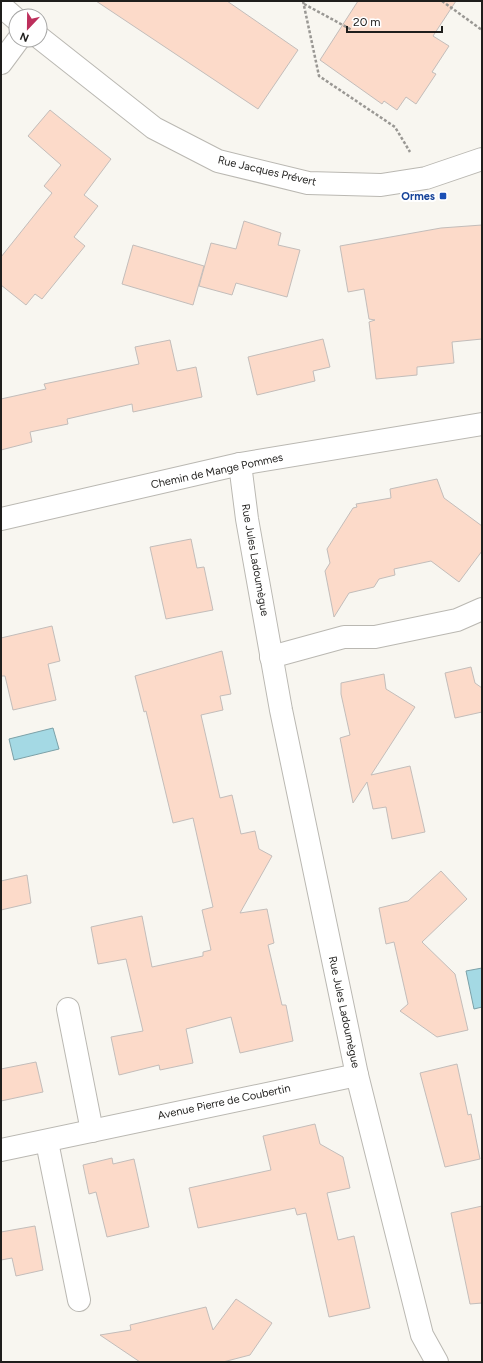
<svg xmlns="http://www.w3.org/2000/svg" width="483" height="1363" font-family="Figtree,sans-serif">
	<style>
		.water { fill: #a4d9e4; stroke: #7ca1a8 }
		.building { fill: #fcdac9; stroke: #c3bdba }
		.lines { fill: none; stroke-linecap: round; stroke-linejoin: round }
		.minor-casing { stroke: #bab8b2; stroke-width: 24 }
		.path { stroke: #9a9894; stroke-width: 2.5; stroke-dasharray: 3 2; stroke-linecap: butt }
		.minor { stroke: #fff; stroke-width: 22 }
		.transit-dot { fill: #1a4fb4; stroke: #fff; stroke-width: 1.5 }
		.labels { text-anchor: middle; dominant-baseline: central; stroke-width: 4; stroke-linejoin: round; paint-order: stroke }
		.street-label { font-size: 11px; fill: #1f1e1c; stroke: #fff }
		.transit-label { font-size: 11px; font-weight: bold; fill: #164399; stroke: #fff; text-anchor: end }
	</style>
	<rect width="100%" height="100%" fill="#f8f6f0"/>
	<!-- water -->
	<g class="water">
		<path d="M53,728L59,749L14,760L9,739Z"/>
		<path d="M482,968V1007L474,1009L466,971Z"/>
	</g>
	<!-- building -->
	<g class="building">
		<path d="M96,1H227L298,50L258,109Z"/>
		<path d="M358,1H456L433,36L449,46L432,72L436,74L416,104L406,97L397,110L384,101L382,104L320,60Z"/>
		<path d="M50,110L111,159L84,195L98,206L74,237L85,246L42,299L35,294L26,305L1,285V257L52,193L44,186L61,165L28,136Z"/>
		<path d="M244,221L281,233L278,245L300,250L287,297L236,283L232,295L199,286L211,243L236,249Z"/>
		<path d="M482,225V339L452,342L454,363L417,367V375L376,379L369,322L375,320L369,319L364,289L348,292L340,246L441,228Z"/>
		<path d="M133,245L204,266L193,305L122,284Z"/>
		<path d="M323,339L330,367L313,371L315,381L257,395L248,357Z"/>
		<path d="M170,340L177,371L196,367L202,397L133,412L132,404L67,419L68,424L30,432L32,442L1,450V399L46,389L44,384L139,364L135,347Z"/>
		<path d="M437,479L444,498L482,526V551L459,582L431,561L394,569L395,575L379,579L374,587L349,593L334,617L325,571L330,563L327,549L353,508L357,507L356,504L391,498L390,489Z"/>
		<path d="M191,539L197,568L204,567L213,610L166,619L150,547Z"/>
		<path d="M52,626L60,661L48,664L56,700L13,710L5,676H1V638Z"/>
		<path d="M222,651L231,694L220,696L223,710L201,715L220,798L232,795L241,834L255,831L259,849L272,856L240,913L267,909L274,943L268,945L282,1005H286L293,1041L240,1053L231,1017L186,1029L193,1063L160,1070L159,1065L119,1075L111,1037L143,1031L126,959L98,964L91,927L142,916L152,967L203,956V952L211,950L202,910L213,907L193,818L173,823L146,711L144,712L135,676Z"/>
		<path d="M471,667L475,683L482,688V712L455,718L445,673Z"/>
		<path d="M384,674L386,689L415,707L371,775L410,766L425,832L392,839L386,807L373,809L367,782L353,803L340,738L350,735L341,694V683Z"/>
		<path d="M441,871L467,899L422,942L455,974L468,1030L437,1037L400,1011L408,1004L394,942L386,944L379,908L408,901Z"/>
		<path d="M27,875L31,903L1,910V881Z"/>
		<path d="M36,1062L43,1092L1,1101V1069Z"/>
		<path d="M457,1064L468,1115L471,1114L480,1159L445,1167L420,1073Z"/>
		<path d="M315,1124L320,1144L343,1157L350,1188L327,1193L338,1240L354,1236L370,1308L329,1317L306,1213L297,1215L295,1208L198,1228L189,1188L271,1170L263,1136Z"/>
		<path d="M112,1158L113,1164L134,1159L149,1227L107,1237L96,1192L89,1194L83,1165Z"/>
		<path d="M482,1206V1303L470,1304L451,1213Z"/>
		<path d="M35,1226L43,1270L16,1276L12,1258L1,1260V1232Z"/>
		<path d="M236,1299L272,1323L250,1355L223,1362H140L100,1335L131,1330L130,1325L206,1307L213,1330Z"/>
	</g>
	<g class="lines">
		<!-- minor casing -->
		<g class="minor-casing">
			<g id="minor">
				<path d="M1,6L16,19"/>
				<path d="M40,38L154,128L218,161L308,183L381,185L426,178L482,159"/>
				<path d="M1,63L18,40"/>
				<path d="M240,464L247,519L281,710L357,1075L422,1335L437,1362"/>
				<path d="M1,519L240,464L482,424"/>
				<path d="M271,657L344,637H375L457,620L482,609"/>
				<path d="M68,1009L92,1131"/>
				<path d="M47,1142L79,1300"/>
				<path d="M1,1150L357,1075"/>
			</g>
		</g>
		<!-- path -->
		<g class="path">
			<path d="M303,1L319,76L395,127L410,152"/>
			<path d="M442,1L482,30"/>
			<path d="M304,4L352,30"/>
		</g>
		<!-- minor -->
		<use href="#minor" class="minor"/>
	</g>
	<!-- markers -->
	<rect class="transit-dot" x="439" y="192" width="8" height="8" rx="2"/>
	<g class="labels">
		<!-- street labels -->
		<g class="street-label">
			<text transform="translate(267 171) rotate(13)">Rue Jacques Prévert</text>
			<text transform="translate(217 471) rotate(-12)">Chemin de Mange Pommes</text>
			<text transform="translate(255 560) rotate(80)">Rue Jules Ladoumègue</text>
			<text transform="translate(344 1012) rotate(78)">Rue Jules Ladoumègue</text>
			<text transform="translate(224 1102) rotate(-12)">Avenue Pierre de Coubertin</text>
		</g>
		<!-- transit labels -->
		<g class="transit-label">
			<text x="435" y="196">Ormes</text>
		</g>
	</g>
	<!-- border -->
	<rect width="483" height="1363" fill="none" stroke="#1f1e1c" stroke-width="4"/>
	<!-- north arrow -->
	<g transform="translate(28 28) rotate(202)"><circle r="19" fill="#ffffff" stroke="#a5a5a4"/>
	<path d="M0-3L7 15L0 10L-7 15Z" fill="#bd2f5c"/>
	<text y="-6" font-size="11" font-weight="bold" text-anchor="middle" fill="#1f1e1c">N</text>
	</g>
	<!-- scale -->
	<path d="M347 26v6h95v-6" fill="none" stroke="#1f1e1c" stroke-width="2"/>
	<text x="353" y="26" font-size="12" fill="#1f1e1c" stroke="#ffffff" stroke-width="3" paint-order="stroke">20 m</text>
</svg>
